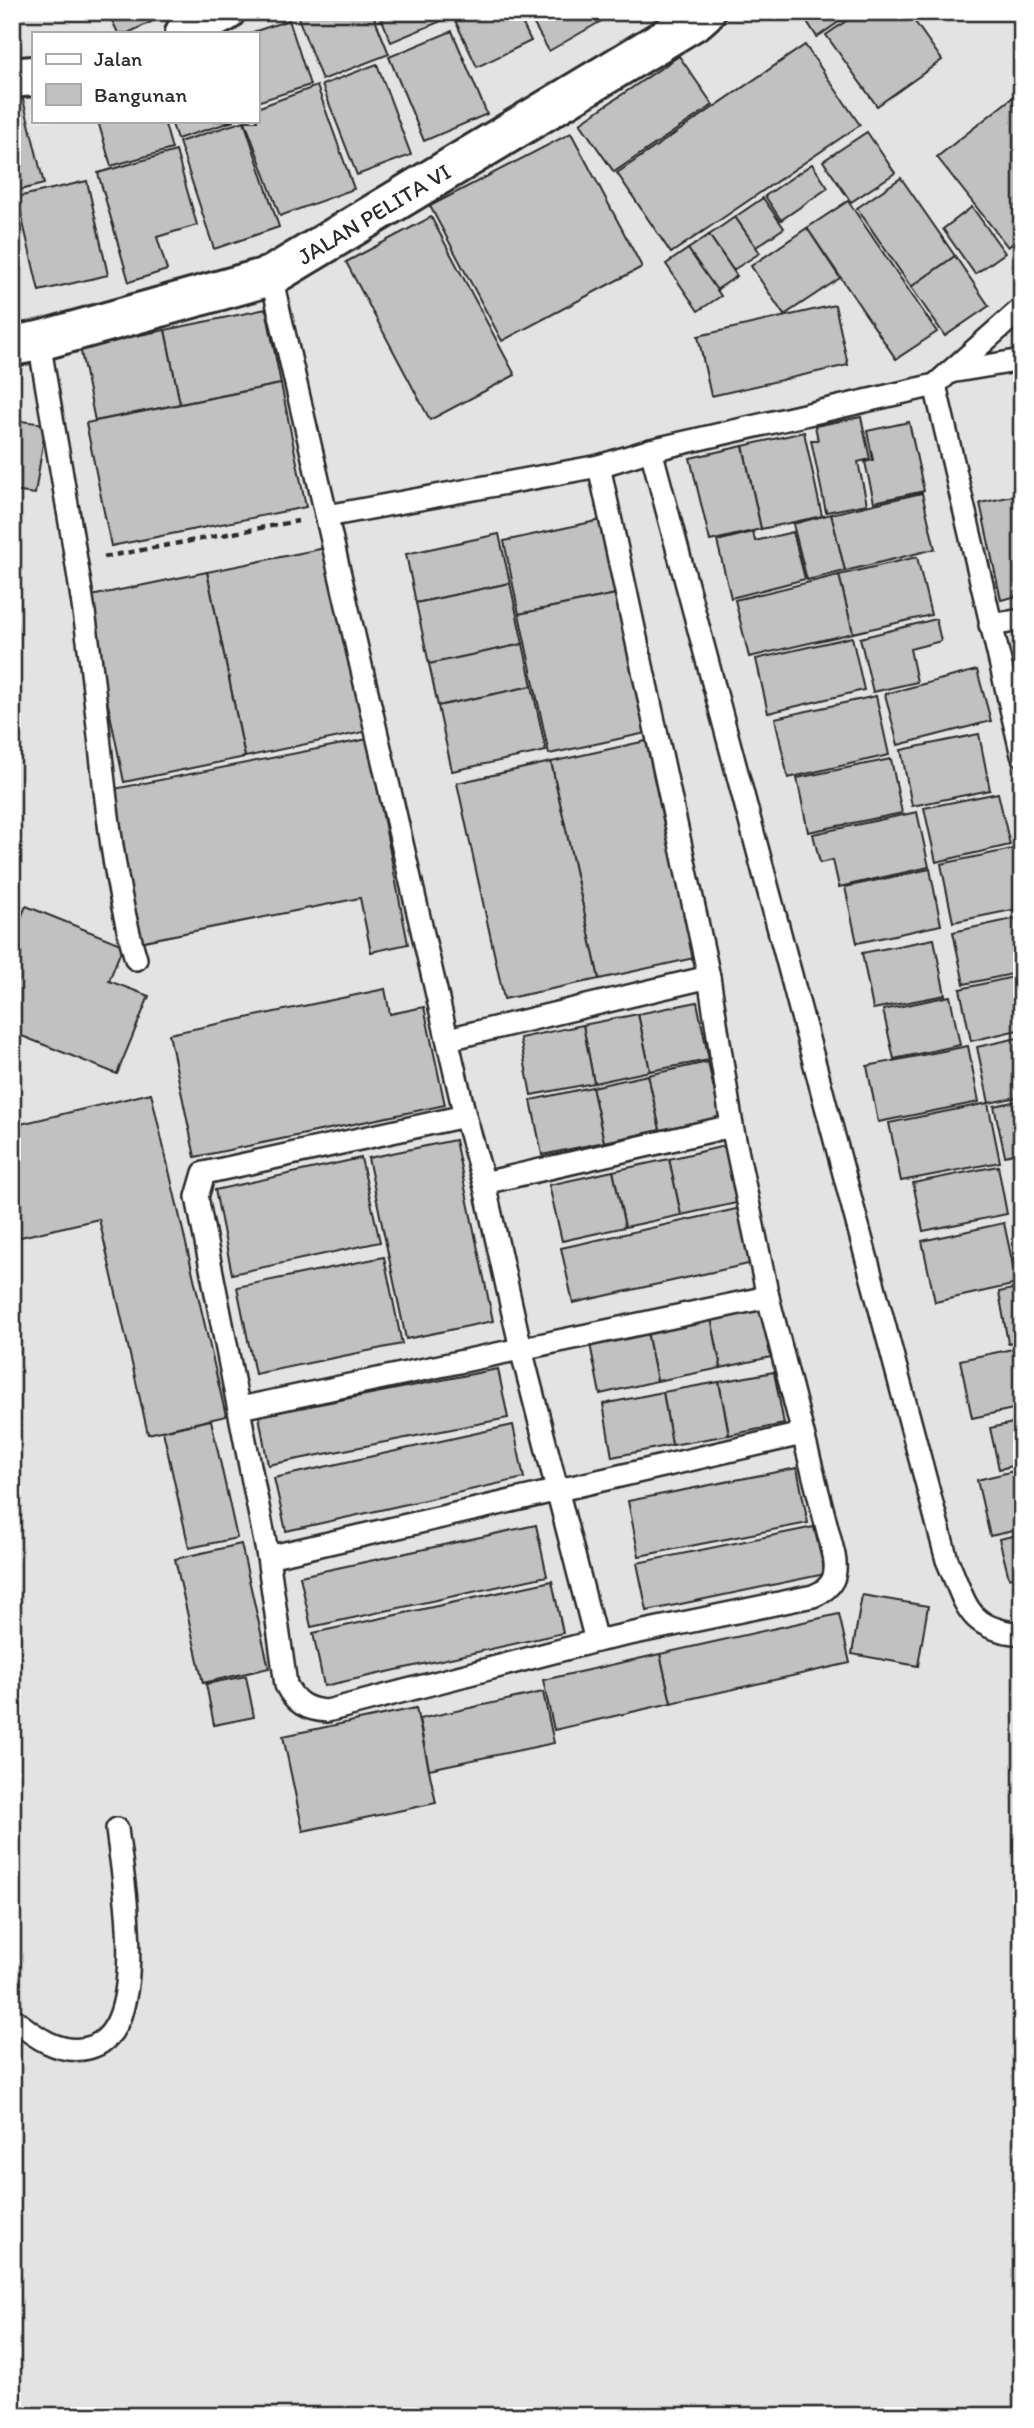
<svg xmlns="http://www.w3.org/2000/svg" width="1034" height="2428" font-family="Itim,sans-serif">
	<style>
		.built { fill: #e3e3e3; fill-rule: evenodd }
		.building { fill: #c1c1c1; stroke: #2b2b2b; stroke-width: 2 }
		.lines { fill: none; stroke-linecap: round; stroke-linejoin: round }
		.lane-casing { stroke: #2b2b2b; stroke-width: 26 }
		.street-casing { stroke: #2b2b2b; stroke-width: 44 }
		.path { stroke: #2b2b2b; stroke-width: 4.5; stroke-dasharray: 7 5; stroke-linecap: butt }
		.lane { stroke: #fff; stroke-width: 21 }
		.street { stroke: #fff; stroke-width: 38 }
		.labels { text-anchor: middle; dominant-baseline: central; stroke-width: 5; stroke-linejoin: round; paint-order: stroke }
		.street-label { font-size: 23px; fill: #2b2b2b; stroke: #fff }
	</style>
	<rect width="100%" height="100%" fill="#f2f2f2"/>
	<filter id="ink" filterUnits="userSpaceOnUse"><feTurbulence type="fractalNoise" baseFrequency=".0143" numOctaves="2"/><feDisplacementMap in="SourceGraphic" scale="14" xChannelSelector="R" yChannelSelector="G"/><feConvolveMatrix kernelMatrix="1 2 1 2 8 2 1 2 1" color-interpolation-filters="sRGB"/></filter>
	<g filter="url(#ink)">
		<!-- built -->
		<path class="built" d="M12,12H1022V2416H12ZM33,33H257V121H33Z"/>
		<!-- building -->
		<g class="building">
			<path d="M108,12H172L128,33H118Z"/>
			<path d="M296,12H372L389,54L322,80Z"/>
			<path d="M379,12H449L451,17L391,42Z"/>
			<path d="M455,12H517L531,41L477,67L452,14Z"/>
			<path d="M527,12H601L605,19L549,51Z"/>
			<path d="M801,12H853L817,37Z"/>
			<path d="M859,12H908L942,60L877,106L826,35Z"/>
			<path d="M289,20L310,85L257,102V33H250Z"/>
			<path d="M452,31L487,114L424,141L389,57Z"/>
			<path d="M805,45L860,125L671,253L617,173Z"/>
			<path d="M679,56L713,105L614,172L580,123Z"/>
			<path d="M377,64L411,155L357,175L322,85Z"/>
			<path d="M317,86L354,189L280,216L245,121H257V108Z"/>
			<path d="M1022,90V236L1008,247L937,157Z"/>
			<path d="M21,91L44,184L12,192V93Z"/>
			<path d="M98,121H164L172,149L111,166Z"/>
			<path d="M171,121H234L177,139Z"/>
			<path d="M244,121L279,227L214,249L179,142Z"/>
			<path d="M867,132L895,173L851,202L823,161Z"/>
			<path d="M571,133L642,267L502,341L430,206Z"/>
			<path d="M176,151L197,225L157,237L167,270L129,282L98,173Z"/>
			<path d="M812,164L828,188L781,220L765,196Z"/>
			<path d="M901,178L955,256L911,287L857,208Z"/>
			<path d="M87,181L108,275L39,291L17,197Z"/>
			<path d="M763,198L784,228L756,247L735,217Z"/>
			<path d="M848,201L937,332L896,359L807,228Z"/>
			<path d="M972,207L1005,253L975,274L943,229Z"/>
			<path d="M431,217L515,375L430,420L346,262Z"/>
			<path d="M735,217L760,253L733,270L709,235Z"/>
			<path d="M807,228L840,278L784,315L751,266Z"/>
			<path d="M709,235L737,276L716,290L688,249Z"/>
			<path d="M12,245L16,293L12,294Z"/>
			<path d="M688,249L721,296L698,311L666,264Z"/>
			<path d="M955,256L989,306L945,336L911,287Z"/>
			<path d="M835,305L848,365L711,396L698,336Z"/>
			<path d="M266,309L281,384L180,404L165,330Z"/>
			<path d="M165,330L180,404L95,421L80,347Z"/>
			<path d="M281,384L306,507L111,546L86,423Z"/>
			<path d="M861,417L870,459L858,462L867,504L826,512L811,440H818L815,426Z"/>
			<path d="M12,420L46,424L35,494L12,491Z"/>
			<path d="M909,422L924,491L874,502L865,462L873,460L867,431Z"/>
			<path d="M804,432L822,516L761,529L743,446Z"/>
			<path d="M743,446L761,529L710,541L690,458Z"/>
			<path d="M922,493L935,549L845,571L831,514Z"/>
			<path d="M1022,494V595L1001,600L980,503Z"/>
			<path d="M831,514L845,571L807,580L793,524Z"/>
			<path d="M601,520L616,594L519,614L504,541Z"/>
			<path d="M753,532L755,541L793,532L805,579L731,598L717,541Z"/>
			<path d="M499,534L510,583L416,603L406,554Z"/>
			<path d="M330,547L368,731L245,757L207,572Z"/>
			<path d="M917,557L931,615L853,633L839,575Z"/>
			<path d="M207,572L245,757L124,782L86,597Z"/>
			<path d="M839,575L853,633L749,657L735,600Z"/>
			<path d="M510,583L523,644L429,664L416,603Z"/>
			<path d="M616,594L646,733L549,754L519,614Z"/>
			<path d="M936,619L941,641L910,649L917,682L873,692L860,638Z"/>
			<path d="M852,637L864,690L768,713L756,659Z"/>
			<path d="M523,644L532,686L438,706L429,664Z"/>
			<path d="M977,670L991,721L898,745L885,694Z"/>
			<path d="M532,686L546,751L452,771L438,706Z"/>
			<path d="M876,696L889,755L788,778L775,718Z"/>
			<path d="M979,734L990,790L912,806L901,750Z"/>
			<path d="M368,739L408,944L371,952L360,898L139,942L109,790Z"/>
			<path d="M646,741L694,958L599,979L551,762Z"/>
			<path d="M891,759L902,813L808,832L797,778Z"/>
			<path d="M551,762L599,979L504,999L457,783Z"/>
			<path d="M998,793L1010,845L936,862L924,808Z"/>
			<path d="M917,812L929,867L839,887L833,860L820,863L813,834Z"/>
			<path d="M1022,847V908L953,922L941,864Z"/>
			<path d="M930,869L941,925L857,943L845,887Z"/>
			<path d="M26,906L123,945L109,981L149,996L117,1074L12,1032V938Z"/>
			<path d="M1022,917V972L964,984L953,932Z"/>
			<path d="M934,939L945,995L873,1009L862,953Z"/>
			<path d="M1022,975V1029L971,1041L960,989Z"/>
			<path d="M385,989L390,1014L424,1007L445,1105L195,1157L169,1034Z"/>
			<path d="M950,996L960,1045L894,1059L883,1010Z"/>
			<path d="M697,1002L709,1060L650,1071L638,1014Z"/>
			<path d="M638,1014L650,1071L594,1083L583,1025Z"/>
			<path d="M583,1025L594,1083L531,1095L520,1038Z"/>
			<path d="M1022,1037V1096L989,1103L977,1047Z"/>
			<path d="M968,1046L979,1102L878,1122L867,1066Z"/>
			<path d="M708,1062L720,1117L660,1130L648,1075Z"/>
			<path d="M648,1075L660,1130L604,1142L592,1087Z"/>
			<path d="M592,1087L604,1142L542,1155L531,1100Z"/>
			<path d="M151,1093L226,1416L148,1434L99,1219L12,1239V1126Z"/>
			<path d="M1022,1100V1152L1005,1156L994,1106Z"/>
			<path d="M988,1103L1000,1162L901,1181L889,1123Z"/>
			<path d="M455,1140L493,1321L406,1339L368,1158Z"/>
			<path d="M729,1145L741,1202L681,1215L669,1159Z"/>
			<path d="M361,1158L380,1242L232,1274L215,1190Z"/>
			<path d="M669,1159L681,1215L625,1227L613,1171Z"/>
			<path d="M1022,1159V1205L1013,1161Z"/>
			<path d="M998,1166L1007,1214L923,1231L913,1183Z"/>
			<path d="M613,1171L625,1227L562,1241L549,1185Z"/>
			<path d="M741,1208L753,1263L573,1303L561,1248Z"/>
			<path d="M1004,1223L1017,1284L935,1302L922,1241Z"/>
			<path d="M384,1257L402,1344L255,1374L237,1287Z"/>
			<path d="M1022,1287V1340L1008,1343L999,1292Z"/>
			<path d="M761,1307L771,1357L721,1368L711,1318Z"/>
			<path d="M711,1318L721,1368L657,1381L647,1332Z"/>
			<path d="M647,1332L657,1381L600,1394L590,1344Z"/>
			<path d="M1022,1347V1407L972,1418L960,1360Z"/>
			<path d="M498,1369L508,1418L268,1465L259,1416Z"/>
			<path d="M774,1372L784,1424L729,1435L719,1382Z"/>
			<path d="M719,1382L729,1435L672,1445L663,1392Z"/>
			<path d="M663,1392L672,1445L612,1457L603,1404Z"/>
			<path d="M211,1420L237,1538L189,1548L163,1431Z"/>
			<path d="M1022,1421V1464L999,1469L990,1428Z"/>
			<path d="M513,1425L524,1478L286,1531L274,1478Z"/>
			<path d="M797,1468L808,1523L639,1556L628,1501Z"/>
			<path d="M1022,1469V1529L990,1536L977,1480Z"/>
			<path d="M536,1525L547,1576L311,1627L300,1576Z"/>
			<path d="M814,1527L825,1574L647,1611L637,1563Z"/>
			<path d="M1022,1534V1575L1009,1578L999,1539Z"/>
			<path d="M241,1544L269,1668L203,1683L175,1559Z"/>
			<path d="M552,1581L563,1633L324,1686L313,1633Z"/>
			<path d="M862,1595L928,1606L918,1666L852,1654Z"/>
			<path d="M839,1614L850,1663L671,1703L660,1654Z"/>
			<path d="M660,1654L671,1703L554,1730L543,1680Z"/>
			<path d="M246,1676L254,1717L214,1725L206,1684Z"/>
			<path d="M543,1692L554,1743L429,1769L419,1719Z"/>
			<path d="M416,1708L436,1803L303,1831L283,1736Z"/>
		</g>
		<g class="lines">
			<!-- lane casing -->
			<g class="lane-casing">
				<g id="lane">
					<path d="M271,276L465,1116L484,1183L521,1349L596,1641"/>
					<path d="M39,341C56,445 77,551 90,656C103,757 107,861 136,959"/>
					<path d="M950,372L1022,360"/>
					<path d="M935,385L1022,755"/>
					<path d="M651,450L947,1560C967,1605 966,1629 1022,1634"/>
					<path d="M327,516L599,466L651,450L935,385L1022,308"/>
					<path d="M990,625L1022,620"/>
					<path d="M448,1039L709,977"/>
					<path d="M465,1116L204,1173L197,1197L268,1557L286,1685C295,1703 307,1710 327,1711L596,1641L813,1596C833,1588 838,1576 834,1555L768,1297L732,1126L709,977L599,466"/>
					<path d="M484,1183L732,1126"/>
					<path d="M240,1408L768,1297"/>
					<path d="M268,1557L802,1434"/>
					<path d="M12,2018C34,2036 59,2055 88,2048C153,2033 122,1875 117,1829"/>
				</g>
			</g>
			<!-- street casing -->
			<g class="street-casing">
				<g id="street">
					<path d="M185,33L225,12"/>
					<path d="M12,78L33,76"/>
					<path d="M12,346L39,341L271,276L696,20L705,12"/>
				</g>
			</g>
			<!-- path -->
			<path class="path" d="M104,557L298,521"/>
			<!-- lane -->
			<use href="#lane" class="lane"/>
			<!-- street -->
			<use href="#street" class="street"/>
		</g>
	</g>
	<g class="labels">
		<!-- street labels -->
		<g class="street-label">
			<text transform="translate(374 214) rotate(-31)">JALAN PELITA VI</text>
		</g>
	</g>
	<!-- margin -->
	<rect width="1034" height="2428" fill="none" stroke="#fff" stroke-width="42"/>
	<rect x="21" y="21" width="992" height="2386" fill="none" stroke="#2b2b2b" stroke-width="2.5" filter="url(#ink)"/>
	<!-- legend -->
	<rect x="32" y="32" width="228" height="91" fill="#ffffff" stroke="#aaaaaa" stroke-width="2"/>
	<rect x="46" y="54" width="35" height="10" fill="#ffffff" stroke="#aaaaaa" stroke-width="2"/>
	<text x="94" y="66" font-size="21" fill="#2b2b2b">Jalan</text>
	<rect x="46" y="84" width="35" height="21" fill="#c1c1c1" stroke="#aaaaaa" stroke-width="2"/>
	<text x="94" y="102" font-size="21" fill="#2b2b2b">Bangunan</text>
</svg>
